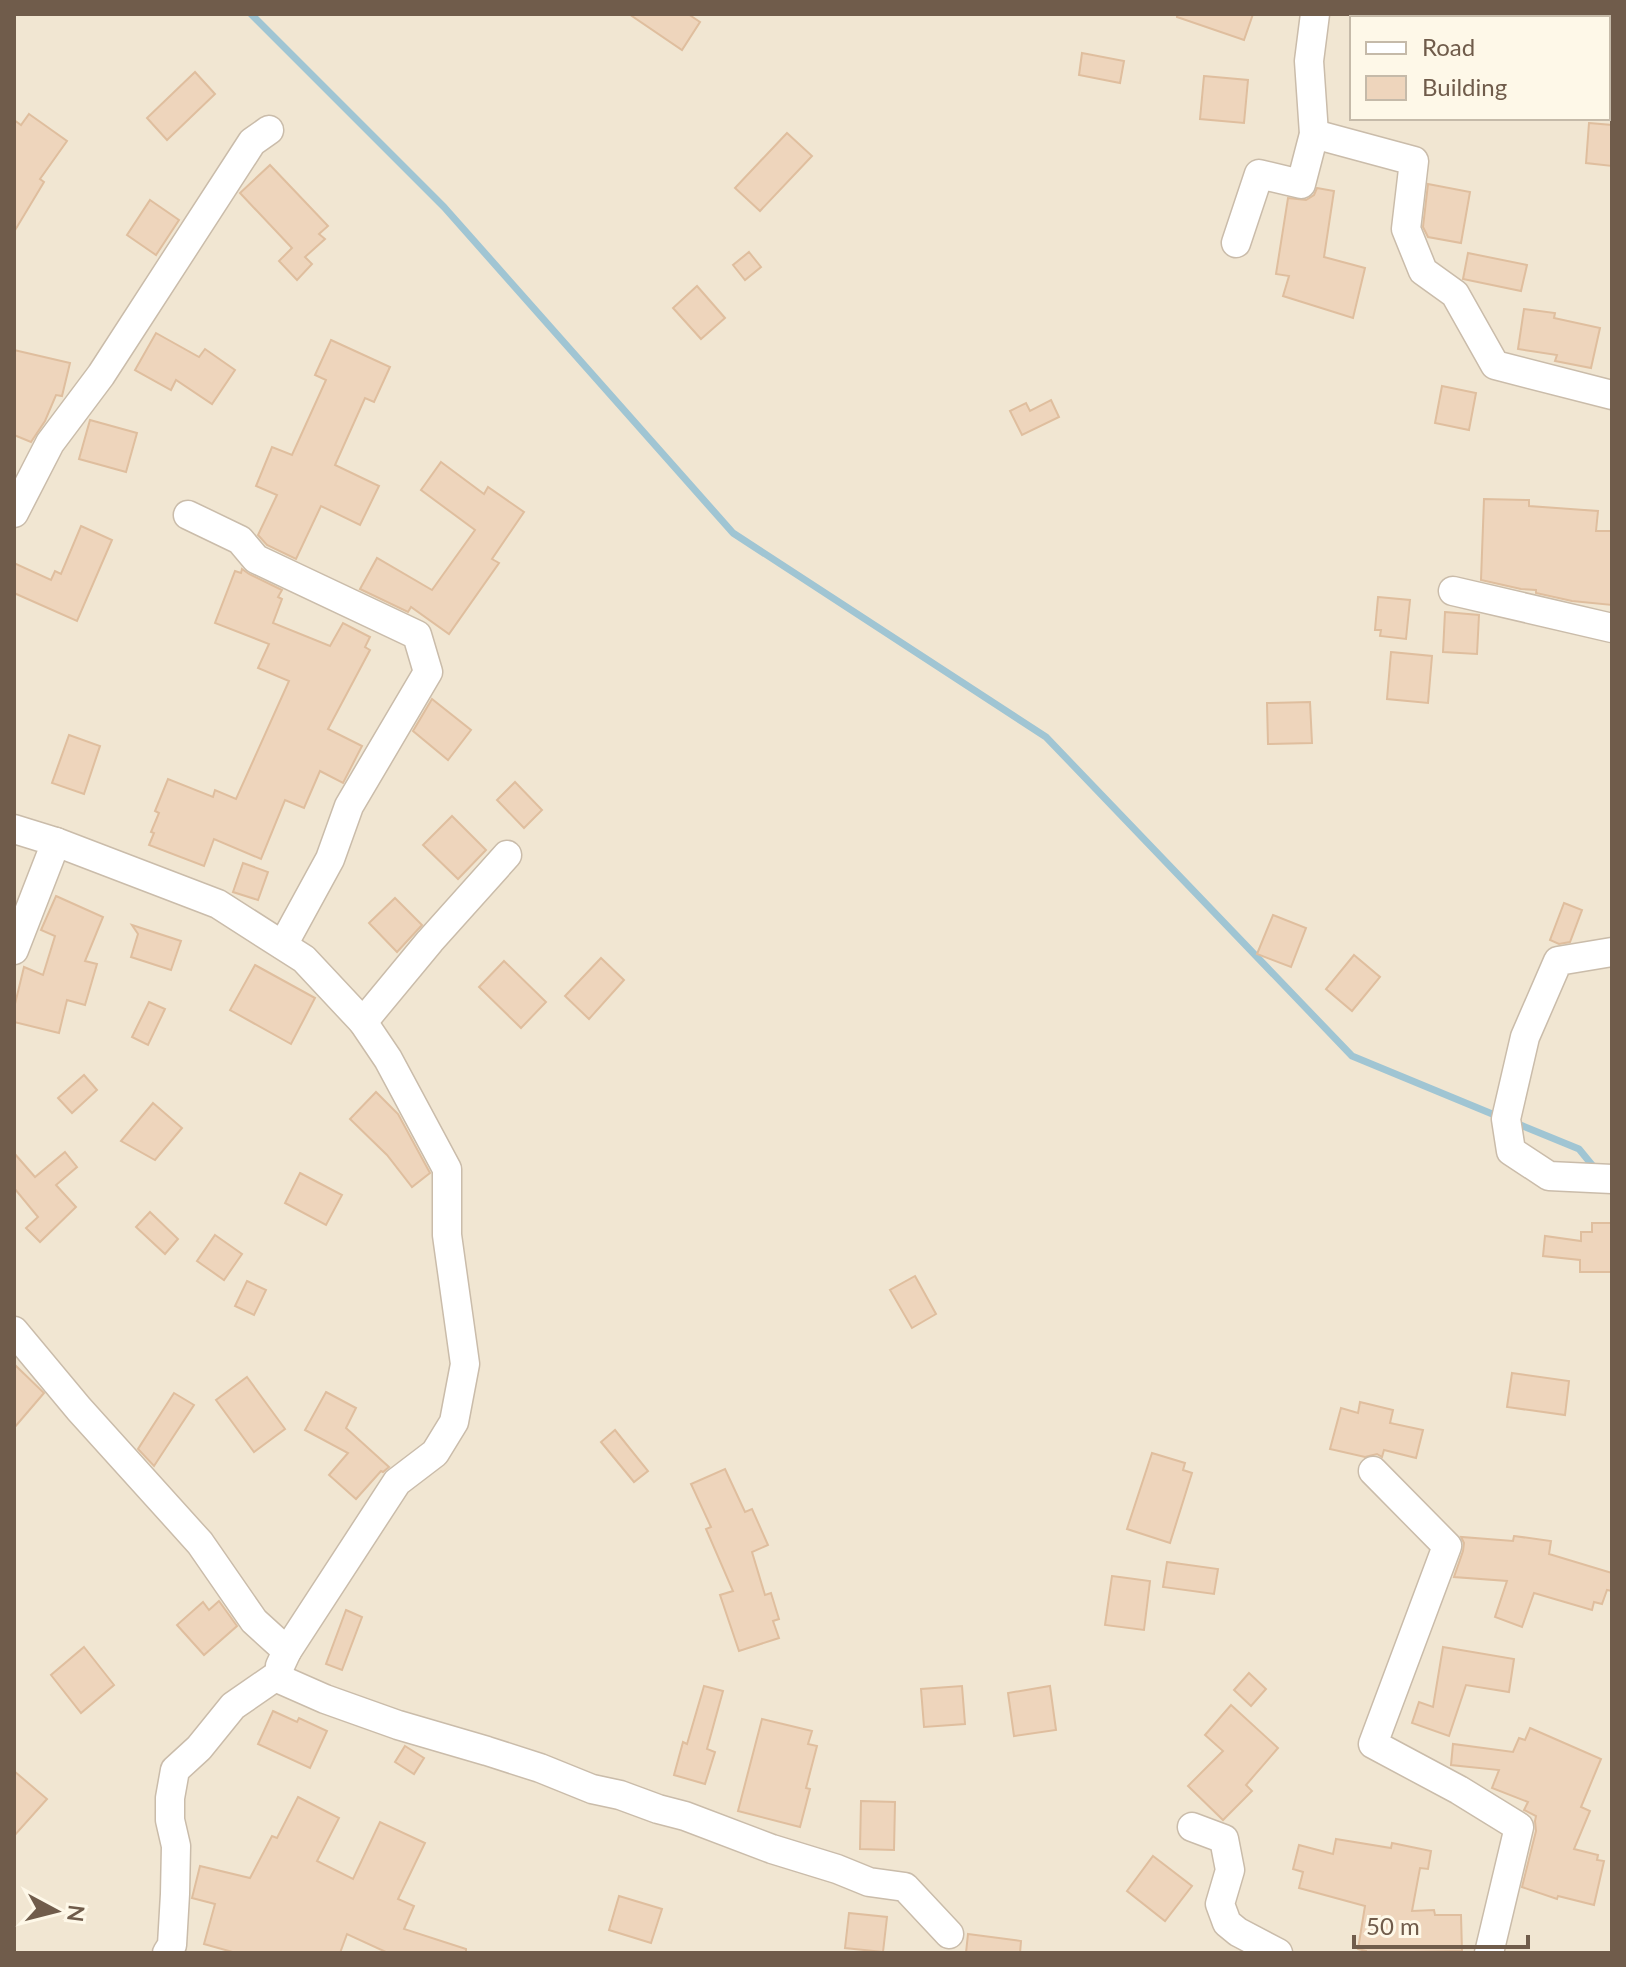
<svg xmlns="http://www.w3.org/2000/svg" width="1626" height="1967" font-family="Lato,sans-serif">
	<style>
		.residential { fill: #f1e6d2; fill-rule: evenodd }
		.lines { fill: none; stroke-linecap: round; stroke-linejoin: round }
		.stream { stroke: #a0c5d3; stroke-width: 7 }
		.building { fill: #eed5bc; stroke: #dfbe9e; stroke-width: 2 }
		.minor-casing { stroke: #cabcaa; stroke-width: 31 }
		.minor { stroke: #fff; stroke-width: 28 }
	</style>
	<rect width="100%" height="100%" fill="#faf4e3"/>
	<!-- residential -->
	<path class="residential" d="M14,14H1612V1953H14ZM1352,18H1608V118H1352Z"/>
	<g class="lines">
		<!-- stream -->
		<g class="stream">
			<path d="M251,14L444,207L733,533L1046,737L1352,1056L1502,1118"/>
			<path d="M1513,1122L1579,1149L1597,1171"/>
		</g>
	</g>
	<!-- building -->
	<g class="building">
		<path d="M629,14H688L700,22L682,50Z"/>
		<path d="M1177,14H1253L1244,40L1177,17Z"/>
		<path d="M1082,53L1124,61L1120,83L1079,75Z"/>
		<path d="M195,72L215,94L167,140L147,118Z"/>
		<path d="M1204,76L1248,80L1244,123L1200,119Z"/>
		<path d="M29,114L67,141L40,179L44,182L14,232V120L21,125Z"/>
		<path d="M1589,123L1612,125V166L1586,163Z"/>
		<path d="M787,133L812,156L760,211L735,188Z"/>
		<path d="M270,165L328,226L319,234L325,239L305,257L312,264L297,280L279,261L292,248L240,193Z"/>
		<path d="M1428,184L1470,192L1461,243L1428,237L1423,227Z"/>
		<path d="M1317,188L1334,191L1324,257L1365,268L1353,318L1283,296L1289,276L1276,274L1288,198L1306,200L1314,195Z"/>
		<path d="M150,200L179,220L156,255L127,235Z"/>
		<path d="M749,252L761,267L745,280L733,265Z"/>
		<path d="M1468,253L1527,265L1521,291L1463,279Z"/>
		<path d="M697,286L725,318L701,339L673,308Z"/>
		<path d="M1524,309L1555,313L1554,318L1600,328L1591,368L1555,361L1557,355L1518,349Z"/>
		<path d="M156,333L199,357L205,349L235,370L212,404L176,380L171,390L135,370Z"/>
		<path d="M331,340L390,367L374,402L365,398L335,465L379,486L360,525L321,506L296,559L267,545L258,535L277,495L256,486L272,447L292,455L326,380L315,375Z"/>
		<path d="M14,350L70,363L62,396L56,395L45,421L31,442L14,435Z"/>
		<path d="M1442,386L1476,393L1469,430L1435,423Z"/>
		<path d="M1051,400L1059,417L1022,435L1010,411L1026,403L1030,411Z"/>
		<path d="M90,420L137,433L126,472L79,459Z"/>
		<path d="M441,462L484,494L488,487L524,512L492,559L499,563L449,634L411,607L408,612L360,589L377,558L432,590L475,530L421,490Z"/>
		<path d="M1484,499L1529,500V506L1598,511L1596,531H1612V605L1572,601L1536,593V590L1521,589L1481,580Z"/>
		<path d="M81,526L112,540L77,621L14,593V563L51,580L55,571L61,574Z"/>
		<path d="M242,569L249,574L282,590L278,597L282,599L273,623L330,646L343,623L370,637L365,647L370,650L328,729L362,746L343,783L320,771L304,808L285,800L261,859L214,839L204,866L149,845L154,833L151,832L159,813L155,811L168,779L213,797L215,790L236,799L289,681L258,668L269,644L215,623L235,571L241,573Z"/>
		<path d="M1378,597L1410,600L1406,639L1380,636L1381,630H1375Z"/>
		<path d="M1445,612L1479,615L1477,654L1443,652Z"/>
		<path d="M1391,652L1432,656L1428,703L1387,699Z"/>
		<path d="M432,699L471,730L448,760L413,731Z"/>
		<path d="M1310,702L1312,743L1268,744L1267,703Z"/>
		<path d="M69,735L100,746L84,794L52,783Z"/>
		<path d="M515,782L542,810L524,828L497,800Z"/>
		<path d="M452,816L486,850L458,879L423,845Z"/>
		<path d="M243,863L268,872L258,900L233,892Z"/>
		<path d="M56,896L103,917L85,961L97,964L85,1005L67,1000L59,1033L14,1022V1008L24,967L43,975L55,936L41,930Z"/>
		<path d="M395,898L422,925L397,952L369,923Z"/>
		<path d="M1564,903L1582,910L1570,942L1559,944L1550,940Z"/>
		<path d="M1273,915L1306,928L1291,967L1257,954Z"/>
		<path d="M132,925L181,941L171,970L131,957L138,934Z"/>
		<path d="M1354,955L1380,977L1352,1011L1326,989Z"/>
		<path d="M601,958L624,980L589,1019L565,996Z"/>
		<path d="M504,961L546,1002L521,1028L479,987Z"/>
		<path d="M255,965L315,998L291,1044L230,1010Z"/>
		<path d="M149,1002L165,1009L148,1045L132,1037Z"/>
		<path d="M84,1075L97,1090L72,1113L58,1098Z"/>
		<path d="M376,1092L398,1114L430,1173L412,1187L387,1155L350,1119Z"/>
		<path d="M153,1103L182,1128L155,1160L121,1141Z"/>
		<path d="M65,1152L77,1167L56,1185L76,1207L40,1242L26,1228L38,1217L14,1188V1153L35,1177Z"/>
		<path d="M300,1173L342,1195L326,1225L285,1203Z"/>
		<path d="M150,1212L178,1239L165,1254L136,1227Z"/>
		<path d="M1592,1223H1612V1272H1580V1260L1543,1256L1545,1236L1581,1241V1232H1592Z"/>
		<path d="M215,1235L242,1254L224,1280L197,1261Z"/>
		<path d="M915,1276L936,1314L912,1328L890,1290Z"/>
		<path d="M247,1281L266,1290L254,1315L235,1306Z"/>
		<path d="M14,1364L44,1393L14,1428Z"/>
		<path d="M1512,1373L1569,1381L1565,1415L1507,1407Z"/>
		<path d="M247,1377L285,1429L254,1452L216,1400Z"/>
		<path d="M326,1392L356,1408L346,1428L389,1467L383,1472L381,1471L356,1499L329,1475L348,1453L305,1430Z"/>
		<path d="M174,1393L194,1405L154,1466L138,1449Z"/>
		<path d="M1360,1402L1393,1410L1390,1423L1423,1430L1416,1458L1384,1450L1382,1457L1377,1454L1365,1457L1330,1449L1341,1408L1358,1413Z"/>
		<path d="M615,1430L648,1471L634,1482L601,1442Z"/>
		<path d="M1152,1453L1185,1463L1183,1470L1192,1473L1170,1543L1127,1529Z"/>
		<path d="M725,1469L745,1512L752,1509L768,1545L752,1552L765,1595L771,1593L779,1619L773,1621L779,1638L739,1651L720,1595L733,1591L706,1529L711,1527L691,1484Z"/>
		<path d="M1514,1536L1551,1541L1549,1554L1612,1573V1591L1607,1590L1602,1604L1594,1602L1592,1610L1534,1593L1522,1627L1495,1617L1507,1581L1454,1577L1463,1551L1464,1543L1461,1537L1513,1541Z"/>
		<path d="M1167,1562L1218,1569L1214,1594L1163,1587Z"/>
		<path d="M1112,1576L1150,1581L1144,1630L1105,1625Z"/>
		<path d="M219,1601L237,1626L204,1655L177,1625L203,1602L209,1610Z"/>
		<path d="M346,1610L362,1617L342,1670L326,1664Z"/>
		<path d="M84,1647L114,1685L81,1713L51,1675Z"/>
		<path d="M1443,1647L1514,1659L1509,1692L1466,1685L1449,1736L1412,1723L1419,1702L1433,1707Z"/>
		<path d="M1249,1673L1266,1689L1251,1706L1234,1690Z"/>
		<path d="M704,1686L723,1691L707,1749L715,1752L705,1784L674,1775L683,1742L687,1744Z"/>
		<path d="M962,1686L965,1724L924,1727L921,1689Z"/>
		<path d="M1050,1686L1056,1730L1014,1736L1008,1693Z"/>
		<path d="M1231,1705L1278,1748L1246,1785L1252,1791L1223,1820L1188,1786L1223,1751L1205,1735Z"/>
		<path d="M273,1711L297,1722L299,1718L327,1731L310,1768L258,1744Z"/>
		<path d="M762,1719L812,1731L808,1744L817,1746L806,1788L810,1789L800,1827L738,1811Z"/>
		<path d="M1530,1728L1601,1759L1581,1807L1590,1811L1574,1849L1598,1855L1597,1860L1604,1861L1594,1905L1558,1896L1557,1899L1522,1887L1536,1831L1535,1821L1536,1816L1524,1810L1528,1802L1492,1788L1499,1770L1451,1765L1453,1744L1513,1752L1519,1738L1525,1740Z"/>
		<path d="M405,1746L424,1758L414,1774L395,1762Z"/>
		<path d="M14,1771L47,1799L14,1836Z"/>
		<path d="M298,1797L339,1818L317,1861L353,1879L380,1822L425,1843L398,1899L414,1906L404,1929L466,1949V1953H388L347,1934L340,1953H236L204,1944L215,1904L192,1898L200,1866L250,1878L272,1836L277,1838Z"/>
		<path d="M861,1801L895,1802L894,1850L860,1849Z"/>
		<path d="M1336,1839L1391,1848L1392,1843L1431,1851L1428,1869L1420,1868L1412,1911L1434,1910L1435,1915H1461L1462,1951L1366,1953V1951L1358,1949L1365,1906L1299,1888L1303,1872L1293,1869L1299,1845L1333,1854Z"/>
		<path d="M1153,1856L1192,1886L1165,1921L1127,1891Z"/>
		<path d="M619,1896L662,1909L651,1943L609,1930Z"/>
		<path d="M849,1913L887,1917L883,1952L845,1948Z"/>
		<path d="M968,1934L1021,1941L1020,1953H966Z"/>
	</g>
	<g class="lines">
		<!-- minor casing -->
		<g class="minor-casing">
			<g id="minor">
				<path d="M1314,134L1414,161L1406,229L1423,271L1455,294L1495,365L1612,395"/>
				<path d="M1236,243L1259,174L1301,184L1314,134L1309,61L1315,14"/>
				<path d="M14,513L50,443L101,375L252,142L269,130"/>
				<path d="M188,515L240,540L256,559L417,635L428,672L349,806L330,859L283,945"/>
				<path d="M1453,591L1612,628"/>
				<path d="M14,829L56,842L14,950"/>
				<path d="M56,842L218,904L304,959L363,1022L388,1059L447,1169V1235L465,1364L454,1422L435,1453L397,1482L287,1651"/>
				<path d="M1612,952L1558,961L1525,1037L1506,1119L1511,1151L1549,1176L1612,1179"/>
				<path d="M363,1022L430,941L507,855"/>
				<path d="M14,1331L79,1409L200,1543L254,1621L287,1651L280,1666"/>
				<path d="M1373,1471L1447,1546L1373,1744L1459,1790L1519,1827L1489,1953"/>
				<path d="M1192,1827L1224,1839L1230,1870L1220,1904L1227,1923L1238,1932L1278,1953"/>
				<path d="M167,1953L172,1945L175,1894L176,1846L170,1820V1798L175,1770L199,1748L233,1706L275,1677L325,1699L398,1725L487,1751L540,1768L592,1789L620,1795L658,1809L685,1816L772,1849L837,1869L869,1882L905,1887L949,1934"/>
			</g>
		</g>
		<!-- minor -->
		<use href="#minor" class="minor"/>
	</g>
	<!-- border -->
	<rect width="1626" height="1967" fill="none" stroke="#705c4b" stroke-width="32"/>
	<!-- legend -->
	<rect x="1350" y="16" width="260" height="104" fill="#fef8e8" stroke="#c5baa9" stroke-width="2"/>
	<rect x="1366" y="42" width="40" height="12" fill="#ffffff" stroke="#c5baa9" stroke-width="2"/>
	<text x="1422" y="56" font-size="24" fill="#705c4b">Road</text>
	<rect x="1366" y="76" width="40" height="24" fill="#eed5bc" stroke="#c5baa9" stroke-width="2"/>
	<text x="1422" y="96" font-size="24" fill="#705c4b">Building</text>
	<!-- north arrow -->
	<g transform="translate(56 1911) rotate(97)" stroke="#fef8e8" stroke-width="6" paint-order="stroke">
	<path d="M0-6L14 30L0 20L-14 30Z" fill="#705c4b"/>
	<text y="-12" font-size="22" font-weight="bold" text-anchor="middle" fill="#705c4b">N</text>
	</g>
	<!-- scale -->
	<path d="M1354 1935v12h174v-12" fill="none" stroke="#705c4b" stroke-width="4"/>
	<text x="1366" y="1935" font-size="24" fill="#705c4b" stroke="#fef8e8" stroke-width="6" paint-order="stroke">50 m</text>
</svg>
